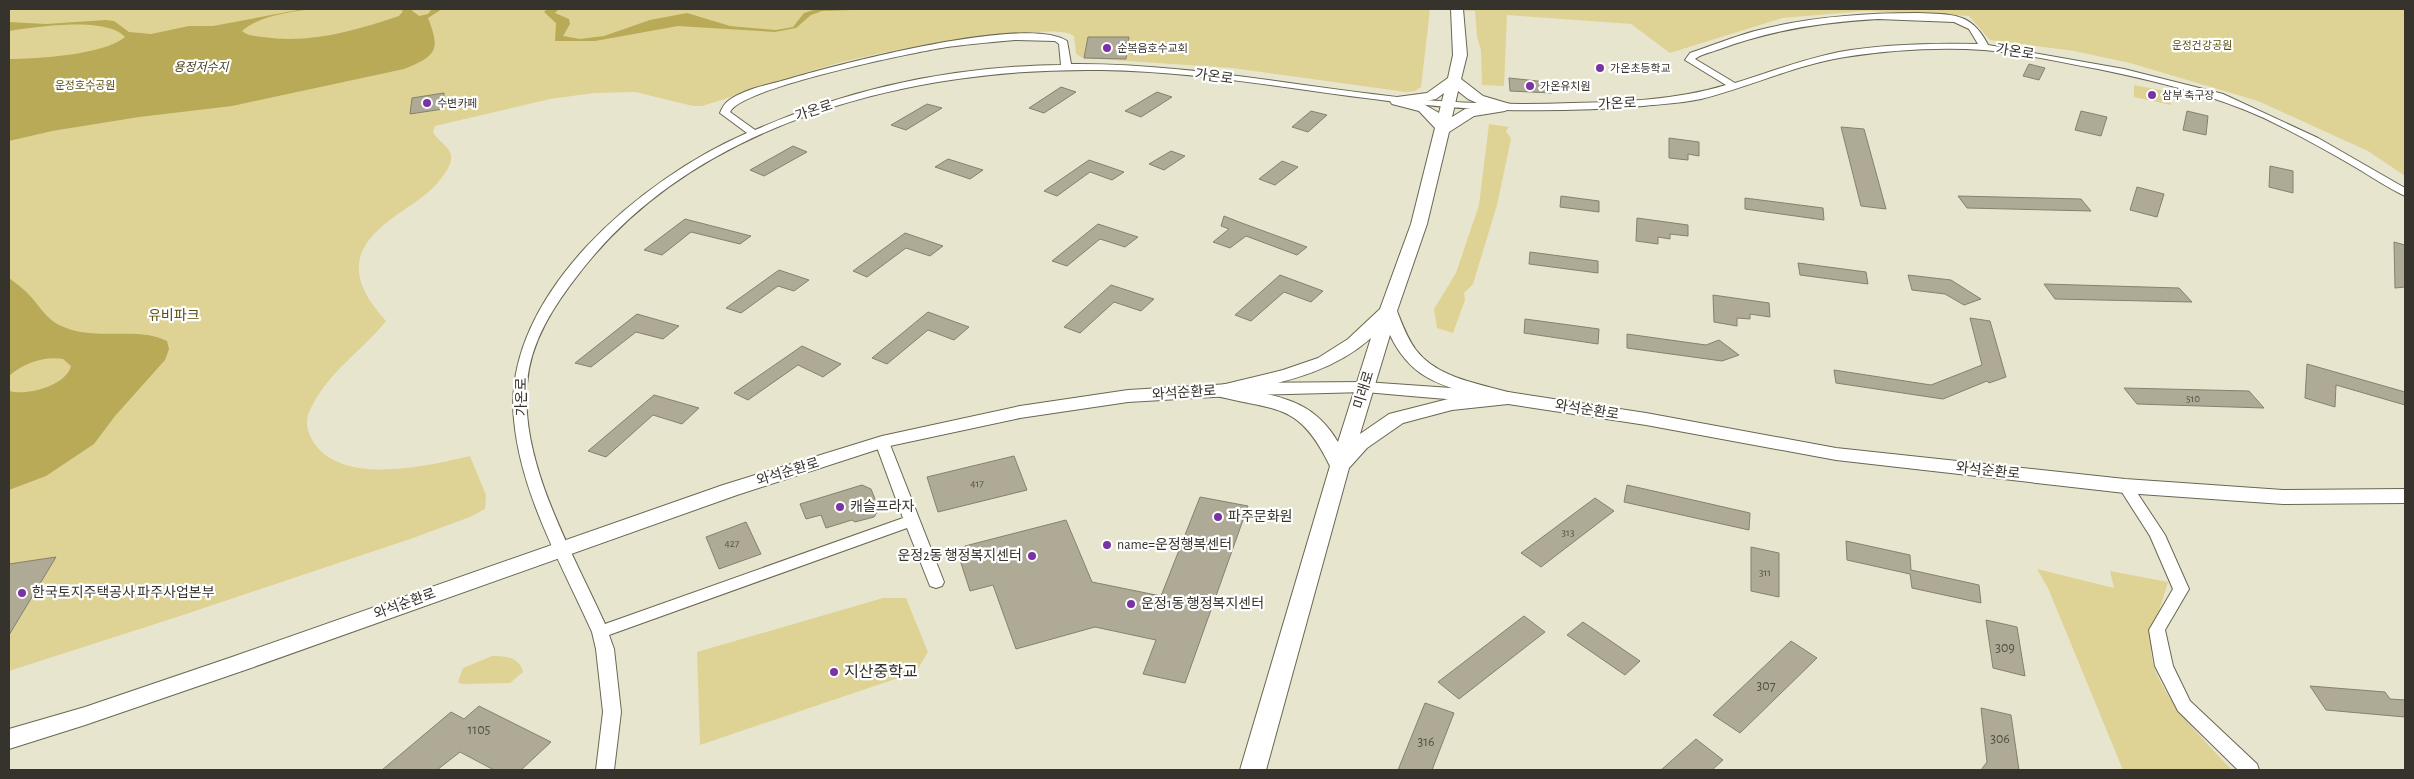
<svg xmlns="http://www.w3.org/2000/svg" width="2414" height="779" font-family="'Alegreya Sans','Noto Sans KR',sans-serif">
	<style>
		.green { fill: #ded394 }
		.water { fill: #b8aa57 }
		.building { fill: #aeaa95; stroke: #84816d }
		.lines { fill: none; stroke-linecap: round; stroke-linejoin: round }
		.minor-casing { stroke: #696652; stroke-width: 2 }
		.tertiary-casing { stroke: #696652; stroke-width: 2 }
		.secondary-casing { stroke: #696652; stroke-width: 2 }
		.minor { fill: #fff; fill-rule: evenodd }
		.tertiary { fill: #fff; fill-rule: evenodd }
		.secondary { fill: #fff; fill-rule: evenodd }
		.poi-dot { fill: #7a32a5; stroke: #fff; stroke-width: 2 }
		.labels { text-anchor: middle; dominant-baseline: central; stroke-width: 4.5; stroke-linejoin: round; paint-order: stroke }
		.far-park-label { font-size: 11px; fill: #5a5010; stroke: #fff }
		.far-poi-label { font-size: 11px; fill: #35332b; stroke: #fff; text-anchor: start }
		.number-label { font-size: 11px; fill: #535146 }
		.far-water-label { font-size: 12px; font-style: italic; fill: #46401c; stroke: #fff }
		.street-label { font-size: 14px; fill: #35332b; stroke: #fff }
		.park-label { font-size: 14px; fill: #5a5010; stroke: #fff }
		.poi-label { font-size: 14px; fill: #35332b; stroke: #fff; text-anchor: start }
		.near-number-label { font-size: 14px; fill: #535146 }
		.near-poi-label { font-size: 16px; fill: #35332b; stroke: #fff; text-anchor: start }
	</style>
	<rect width="100%" height="100%" fill="#e8e5ce"/>
	<!-- green -->
	<g class="green">
		<path d="M9,9H2405V176L2368,151L2258,101L2130,63L2074,51L1990,40L1969,16L1865,11L1782,18L1670,53L1631,24L1507,15L1504,86L1482,85L1481,50L1477,37L1475,11L1430,9L1421,87L1415,91L1406,92L1232,68L1083,58L1076,54L1074,36C1065,29 1036,32 1025,33C968,37 911,46 855,59C803,71 753,91 702,106H693L635,92L594,93L550,99L435,126L433,132C437,140 449,146 451,155C452,164 447,170 443,176C429,196 409,205 390,220C346,253 352,283 386,321C362,351 328,372 311,408C304,421 307,432 314,443C343,486 428,466 470,456L486,495L485,509L470,517L413,538L180,616L9,671Z"/>
		<path d="M2134,85L2171,92V105L2134,97Z"/>
		<path d="M1489,124L1509,127L1506,131L1511,139L1497,205L1473,284L1464,293L1465,300L1453,333L1437,328L1434,309L1456,273L1479,205Z"/>
		<path d="M2037,569L2114,588L2110,571L2168,582C2163,600 2151,631 2151,649C2151,689 2206,742 2232,770H2123L2048,588Z"/>
		<path d="M883,598H906L928,652L916,672L700,745L697,652Z"/>
		<path d="M492,656C506,656 519,657 523,672L510,683L461,684L458,682L463,668Z"/>
	</g>
	<!-- water -->
	<g class="water">
		<path d="M303,9H311C289,12 259,16 242,31C248,36 255,36 263,37C310,44 354,31 399,16L403,11L400,9H410L419,16L428,14L432,9H442L428,18C441,51 436,56 404,69L232,106L139,117L52,131L9,141V59C36,59 104,55 125,37C106,16 35,27 9,31V22L46,24L106,20L114,21L129,32L151,34L189,26H213Z"/>
		<path d="M547,9H559L555,13L569,19L570,24L563,36L580,39L604,36L650,20L687,13L730,26L776,30L793,27L804,13L817,9H886L822,11L811,15L796,28L775,32L678,26L595,41H555L556,23L544,12Z"/>
		<path d="M9,278C17,284 25,290 32,298C40,307 47,319 59,325C96,343 136,325 167,341L169,349L165,360L115,416L94,444L46,476L9,490V391C27,396 66,386 71,366L63,359C44,356 24,363 9,376Z"/>
	</g>
	<!-- building -->
	<g class="building">
		<path d="M1088,37H1129L1126,59L1084,58Z"/>
		<path d="M2029,64L2045,68L2039,80L2023,76Z"/>
		<path d="M1509,78L1547,82L1552,93L1510,91Z"/>
		<path d="M1061,87L1076,92L1044,113L1029,108Z"/>
		<path d="M1157,92L1172,97L1141,117L1125,111Z"/>
		<path d="M444,93L443,109L410,114L412,98Z"/>
		<path d="M927,104L942,108L906,130L891,125Z"/>
		<path d="M1311,111L1327,115L1308,132L1292,127Z"/>
		<path d="M2081,111L2107,117L2101,136L2075,130Z"/>
		<path d="M2187,111L2208,116L2206,135L2183,130Z"/>
		<path d="M1841,127L1864,129L1886,209L1861,206Z"/>
		<path d="M1669,138L1699,142V156L1688,154V160L1669,158Z"/>
		<path d="M793,146L807,152L764,176L750,170Z"/>
		<path d="M1171,151L1185,156L1164,170L1149,164Z"/>
		<path d="M948,159L983,170L970,179L935,167Z"/>
		<path d="M1089,160L1124,172L1112,180L1090,172L1057,196L1044,191Z"/>
		<path d="M1282,161L1298,167L1275,185L1259,179Z"/>
		<path d="M2270,166L2293,171V193L2269,187Z"/>
		<path d="M2137,187L2164,194L2157,217L2130,210Z"/>
		<path d="M1561,196L1599,201V212L1560,207Z"/>
		<path d="M1958,196L2081,199L2091,211L1967,208Z"/>
		<path d="M1745,198L1823,208L1824,220L1745,209Z"/>
		<path d="M1224,216L1239,222L1307,247L1297,255L1246,236L1230,248L1213,242L1229,229L1221,226Z"/>
		<path d="M1637,218L1688,225V236L1670,234V239L1658,237V244L1636,241Z"/>
		<path d="M685,219L751,236L740,244L691,232L662,255L644,250Z"/>
		<path d="M1098,224L1138,237L1125,247L1100,239L1067,266L1052,261Z"/>
		<path d="M905,233L943,246L930,256L906,248L867,277L853,271Z"/>
		<path d="M2394,242L2405,245V287L2395,288Z"/>
		<path d="M1530,252L1598,261V273L1529,264Z"/>
		<path d="M1798,263L1866,272L1868,284L1800,275Z"/>
		<path d="M779,270L809,280L794,291L778,286L741,313L726,308Z"/>
		<path d="M1280,275L1323,291L1311,302L1284,292L1251,321L1235,315Z"/>
		<path d="M1908,275L1951,280L1981,299L1964,305L1945,294L1912,290Z"/>
		<path d="M2044,284L2179,288L2192,302L2055,299Z"/>
		<path d="M1111,285L1154,299L1141,311L1114,302L1080,333L1064,327Z"/>
		<path d="M1713,295L1769,303L1770,317L1750,314V319L1737,318V326L1714,322Z"/>
		<path d="M928,312L969,327L954,340L928,330L887,364L872,358Z"/>
		<path d="M637,314L679,326L663,339L636,332L591,367L575,363Z"/>
		<path d="M1970,318L1990,321L2006,377L1989,383L1987,381L1943,399L1836,383L1834,370L1931,385L1982,365Z"/>
		<path d="M1525,319L1599,329L1598,344L1524,333Z"/>
		<path d="M1627,334L1706,345L1719,340L1739,355L1722,361L1627,348Z"/>
		<path d="M802,346L841,364L823,377L798,365L748,400L734,393Z"/>
		<path d="M2307,364L2405,392V405L2336,385L2335,407L2305,398Z"/>
		<path d="M2124,388L2249,391L2264,408L2137,404Z"/>
		<path d="M654,395L699,408L682,424L653,415L606,457L588,451Z"/>
		<path d="M1014,456L1027,490L938,512L927,477Z"/>
		<path d="M862,485L871,489L879,509L874,517L855,522L852,520L826,528L821,515L806,519L800,504Z"/>
		<path d="M1627,485L1750,513L1749,530L1624,502Z"/>
		<path d="M1200,497L1248,506L1185,683L1143,674L1156,640L1095,627L1016,649L993,585L970,591L960,560L969,557L965,546L1066,520L1092,582L1161,596Z"/>
		<path d="M1595,498L1614,511L1541,567L1521,553Z"/>
		<path d="M746,522L761,554L719,569L706,537Z"/>
		<path d="M1846,541L1910,555L1911,570L1979,585L1981,603L1912,588L1910,574L1847,560Z"/>
		<path d="M1751,547L1779,553V597L1751,591Z"/>
		<path d="M56,557L9,635V564Z"/>
		<path d="M1524,616L1545,632L1459,699L1438,682Z"/>
		<path d="M1986,620L2017,627L2025,676L1993,668Z"/>
		<path d="M1583,622L1640,661L1625,675L1567,635Z"/>
		<path d="M1791,641L1817,658L1740,733L1713,715Z"/>
		<path d="M2310,686L2385,692L2390,699L2405,700V717L2326,710Z"/>
		<path d="M1425,703L1454,713L1432,770H1398Z"/>
		<path d="M479,706L551,742L521,770H494L460,752L437,770H382L451,712L464,719Z"/>
		<path d="M1981,708L2011,715L2019,770H1981L1987,762Z"/>
		<path d="M1696,739L1723,760L1712,770H1661Z"/>
	</g>
	<g class="lines">
		<!-- minor casing -->
		<g class="minor-casing">
			<g id="minor">
				<path d="M1918,13C1951,15 1971,11 1988,45L2124,69L2223,94L2318,138L2405,188V196C2388,188 2372,177 2355,167C2326,150 2295,133 2264,118C2211,94 2155,81 2098,69C2060,62 2022,53 1984,50C1939,47 1890,50 1845,57C1795,65 1749,87 1701,99C1682,103 1662,104 1643,106C1597,110 1551,111 1504,110C1369,107 1237,72 1102,70C917,67 699,119 581,271C555,304 530,341 527,384C520,464 573,553 605,624L903,518L875,442L882,437L889,442L944,582L942,586L936,588L930,586L907,528L609,635L614,649L621,712L614,770H596L603,712L596,649L592,632C562,565 521,495 514,420C501,295 643,178 747,133L720,113C722,108 724,104 728,101C744,89 767,85 785,80C835,65 1027,14 1067,41L1071,64C1183,63 1294,86 1406,98C1461,104 1517,105 1572,103C1624,102 1676,100 1726,85L1685,60L1690,53C1711,46 1733,37 1755,31C1808,17 1863,13 1918,13ZM1878,19L1954,22L1969,29L1978,44C1933,43 1884,44 1839,52C1804,59 1770,72 1735,83L1695,59C1701,54 1712,52 1720,49C1771,30 1823,22 1878,19ZM1015,40L1055,41L1059,44L1061,65C956,66 851,88 755,130L730,112C740,88 915,52 947,47C969,44 992,42 1015,40Z"/>
				<path d="M2125,481L2130,482L2165,535L2189,589L2165,630L2173,666L2190,701L2257,764L2259,770H2238L2178,711L2155,666L2149,630L2173,589L2150,536L2118,486L2120,482Z"/>
			</g>
		</g>
		<!-- tertiary casing -->
		<g class="tertiary-casing">
			<path id="tertiary" d="M1365,382L1508,392L1646,413L1836,448L2125,479L2283,490L2405,489V503L2283,504L2125,493L1836,460L1646,425L1508,404L1422,397L1365,392L1247,395L1128,402L1020,418L885,447L737,495L248,669L85,725L9,749V729L85,707L232,657L723,485L882,436L1020,406L1128,390L1247,383Z"/>
		</g>
		<!-- secondary casing -->
		<g class="secondary-casing">
			<path id="secondary" d="M1451,9H1463L1467,55L1461,79L1483,96L1510,104L1512,107L1505,111L1474,116L1449,132L1427,224L1397,311C1402,324 1407,338 1416,350C1438,379 1482,384 1515,394L1517,398L1515,402L1508,404L1452,410L1403,423L1367,448L1349,468L1266,770H1240L1330,466C1298,400 1276,412 1213,395L1211,391L1213,387L1283,370L1318,358L1348,339L1380,309L1411,224L1435,128L1419,111L1392,104L1390,101L1397,97L1427,93L1448,78L1453,55ZM1458,91L1468,99L1484,106L1465,109L1452,117ZM1444,93L1439,113L1420,102L1436,99ZM1390,335C1409,375 1436,385 1477,395L1452,398L1389,414L1360,434ZM1371,338L1338,442C1316,405 1289,398 1248,390C1293,380 1336,369 1371,338Z"/>
		</g>
		<!-- minor -->
		<use href="#minor" class="minor"/>
		<!-- tertiary -->
		<use href="#tertiary" class="tertiary"/>
		<!-- secondary -->
		<use href="#secondary" class="secondary"/>
	</g>
	<!-- markers -->
	<g class="poi-dot">
		<circle cx="1107" cy="48" r="5"/>
		<circle cx="1600" cy="68" r="5"/>
		<circle cx="1530" cy="86" r="5"/>
		<circle cx="2152" cy="95" r="5"/>
		<circle cx="427" cy="103" r="5"/>
		<circle cx="840" cy="507" r="5"/>
		<circle cx="1218" cy="517" r="5"/>
		<circle cx="1107" cy="545" r="5"/>
		<circle cx="1032" cy="556" r="5"/>
		<circle cx="22" cy="593" r="5"/>
		<circle cx="1131" cy="604" r="5"/>
		<circle cx="834" cy="672" r="5"/>
	</g>
	<g class="labels">
		<!-- far-park labels -->
		<g class="far-park-label">
			<text x="2202" y="45">운정건강공원</text>
			<text x="85" y="85">운정호수공원</text>
		</g>
		<!-- far-poi labels -->
		<g class="far-poi-label">
			<text x="1117" y="48">순복음호수교회</text>
			<text x="1610" y="68">가온초등학교</text>
			<text x="1540" y="86">가온유치원</text>
			<text x="2162" y="95">삼부 축구장</text>
			<text x="437" y="103">수변카페</text>
		</g>
		<!-- number labels -->
		<g class="number-label">
			<text x="2193" y="398">510</text>
			<text x="977" y="483">417</text>
			<text x="1568" y="532">313</text>
			<text x="732" y="543">427</text>
			<text x="1765" y="572">311</text>
		</g>
		<!-- far-water labels -->
		<g class="far-water-label">
			<text x="201" y="67">용정저수지</text>
		</g>
		<!-- street labels -->
		<g class="street-label">
			<text transform="translate(2015 52) rotate(9)">가온로</text>
			<text transform="translate(1214 77) rotate(8)">가온로</text>
			<text transform="translate(1617 104) rotate(-3)">가온로</text>
			<text transform="translate(814 111) rotate(-18)">가온로</text>
			<text transform="translate(1364 390) rotate(-73)">미래로</text>
			<text transform="translate(1184 393) rotate(-4)">와석순환로</text>
			<text transform="translate(522 397) rotate(-90)">가온로</text>
			<text transform="translate(1587 410) rotate(9)">와석순환로</text>
			<text transform="translate(1988 471) rotate(6)">와석순환로</text>
			<text transform="translate(788 472) rotate(-17)">와석순환로</text>
			<text transform="translate(405 604) rotate(-20)">와석순환로</text>
		</g>
		<!-- park labels -->
		<g class="park-label">
			<text x="174" y="316">유비파크</text>
		</g>
		<!-- poi labels -->
		<g class="poi-label">
			<text x="850" y="507">캐슬프라자</text>
			<text x="1228" y="517">파주문화원</text>
			<text x="1117" y="545">name=운정행복센터</text>
			<text x="1022" y="556" text-anchor="end">운정2동 행정복지센터</text>
			<text x="32" y="593">한국토지주택공사 파주사업본부</text>
			<text x="1141" y="604">운정1동 행정복지센터</text>
		</g>
		<!-- near-number labels -->
		<g class="near-number-label">
			<text x="2005" y="648">309</text>
			<text x="1766" y="686">307</text>
			<text x="479" y="730">1105</text>
			<text x="2000" y="739">306</text>
			<text x="1426" y="742">316</text>
		</g>
		<!-- near-poi labels -->
		<g class="near-poi-label">
			<text x="844" y="672">지산중학교</text>
		</g>
	</g>
	<!-- border -->
	<rect width="2414" height="779" fill="none" stroke="#35332b" stroke-width="20"/>
</svg>
